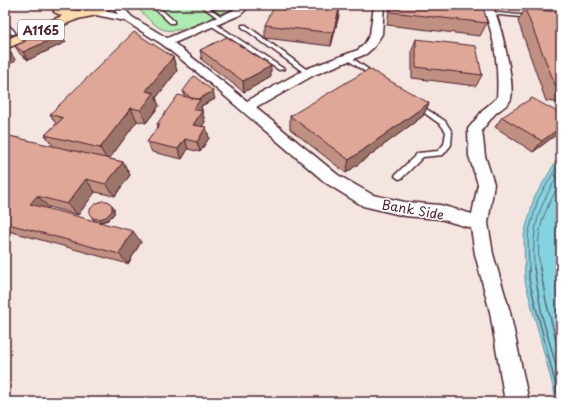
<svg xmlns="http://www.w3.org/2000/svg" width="566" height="407" font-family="'Playpen Sans',sans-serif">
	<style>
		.built { fill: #f5e5e0 }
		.green { fill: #adebb1; stroke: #7c856e }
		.water { fill: #83d3e0; stroke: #6c8b98 }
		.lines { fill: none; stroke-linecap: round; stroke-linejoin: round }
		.shore-far1 { stroke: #616773; stroke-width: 1 }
		.shore { stroke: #616773; stroke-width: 1.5 }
		.lane-casing { stroke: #4a1f2b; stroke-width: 3 }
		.street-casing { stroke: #4a1f2b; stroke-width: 3 }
		.primary-casing { stroke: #4a1f2b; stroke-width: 3 }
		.lane { fill: #fff; fill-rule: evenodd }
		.street { fill: #fff; fill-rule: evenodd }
		.primary { fill: #fcdcac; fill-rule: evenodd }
		.wall { fill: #c09083; stroke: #4a1f2b }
		.shaded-wall { fill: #9c756a; stroke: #4a1f2b }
		.building { fill: #dfa798; stroke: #4a1f2b }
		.labels { text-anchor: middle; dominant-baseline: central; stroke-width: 3; stroke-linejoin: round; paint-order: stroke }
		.shield { fill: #fff; stroke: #80626b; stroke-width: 1 }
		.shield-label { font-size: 12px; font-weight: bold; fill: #4a1f2b }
		.street-label { font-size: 13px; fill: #4a1f2b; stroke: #fff }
	</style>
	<rect width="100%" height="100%" fill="#fff"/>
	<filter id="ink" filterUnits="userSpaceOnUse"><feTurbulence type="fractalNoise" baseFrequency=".025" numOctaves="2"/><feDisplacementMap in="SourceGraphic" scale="8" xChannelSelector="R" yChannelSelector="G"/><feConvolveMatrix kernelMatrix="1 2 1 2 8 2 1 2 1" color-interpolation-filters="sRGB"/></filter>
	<g filter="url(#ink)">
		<!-- built -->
		<path class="built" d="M5,5H561V153L534,198L524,235L525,281L557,402H5Z"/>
		<!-- green -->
		<path class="green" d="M134,5H238L232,9C216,16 179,36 162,29C154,26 141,11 134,5Z"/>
		<!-- water -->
		<path class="water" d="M561,153V402H557L525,281L524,235L534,198Z"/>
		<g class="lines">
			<!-- shore-far1 -->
			<g class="shore-far1">
				<path d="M529,269L528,235L538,199L561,160"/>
				<path d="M534,269C532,224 538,208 561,170"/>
				<path d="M540,269C535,232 542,214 561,182"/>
			</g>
			<!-- shore -->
			<g class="shore">
				<path d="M529,268V280L560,402"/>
				<path d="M534,268L542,316L561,383"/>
				<path d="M540,268L546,301L561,359"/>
			</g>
			<!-- lane casing -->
			<g class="lane-casing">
				<g id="lane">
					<path d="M151,5H156L174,21V23H170Z"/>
					<path d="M200,5H205L225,19L221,20Z"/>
					<path d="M488,12L531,16L533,17L531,18L490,14L488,13Z"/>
					<path d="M211,21L213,22L284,69L279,70L209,24L208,23Z"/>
					<path d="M5,22L15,32V34H11L5,27Z"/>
					<path d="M242,25H246L310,72V74H306L242,27Z"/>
					<path d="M345,56H349L378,76L375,78L373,77L345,58Z"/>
					<path d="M417,103L445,121L452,132L451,145L443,155L423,157L402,178L399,179L395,176L396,174L418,153L438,151L444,144L446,132L441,125L415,106V104Z"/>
				</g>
			</g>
			<!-- street casing -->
			<g class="street-casing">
				<path id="street" d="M111,5H121L132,17L167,38L232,11L240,5H251L240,15L174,43L247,101L306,69L358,50L365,43L370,34L374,5H384L382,34L374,47L366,54L314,75L256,108L338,175L373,195L405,202L440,205L472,214L478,184L469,156L468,129L484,109L497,98C499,71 495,38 485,13C483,10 479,8 476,5H488L493,8C500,20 517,89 510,101C506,107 498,110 494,115C490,120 486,125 482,130L485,156L494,184L488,223L493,254L510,312L529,402H505L490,312L475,254L471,228L440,219L405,216L363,206L326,183L198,73L162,44L125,21L91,14L90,12L95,9L118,14Z"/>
			</g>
			<!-- primary casing -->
			<g class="primary-casing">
				<path id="primary" d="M53,5H65L66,7C77,14 88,10 99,6C104,4 110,5 115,5L102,14L78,19L5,49V40L62,16L54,12Z"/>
			</g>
			<!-- lane -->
			<use href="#lane" class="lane"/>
			<!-- street -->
			<use href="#street" class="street"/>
			<!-- primary -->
			<use href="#primary" class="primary"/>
		</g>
		<!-- wall -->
		<g class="wall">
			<path d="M390,5H480L487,23L480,36L387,25Z"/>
			<path d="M525,9L561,12V103L546,101L518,21Z"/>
			<path d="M339,15L331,46L265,38V25Z"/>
			<path d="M62,35L66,42L28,60L20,54L15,46L24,42L21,37Z"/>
			<path d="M416,39L482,75L476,86L412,78V50Z"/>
			<path d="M200,50L271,77L244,92L202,60Z"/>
			<path d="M173,57L177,71L156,98L159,106L146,123L137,121L109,159L123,162L130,175L115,196L95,192L78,215L49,207L48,209L141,242L128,264L5,230V135L54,147L45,135L56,124L50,114Z"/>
			<path d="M183,91L215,99L201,106L202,110V111L205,122L202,126L206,127L209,138L200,152L188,149L182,159L152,152L147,142L158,127L157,124L185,96Z"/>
			<path d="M429,103L423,116L346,173L290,129V116Z"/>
			<path d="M502,117L561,131L533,152L495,127Z"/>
			<path d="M112,205L114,208V214L108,220L101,222L95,221L92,218Z"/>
		</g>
		<!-- shaded-wall -->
		<g class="shaded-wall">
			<path d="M340,5L339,15L331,46L333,33Z"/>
			<path d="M62,35L66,42L28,60L23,52Z"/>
			<path d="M9,50L16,61L5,66V52Z"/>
			<path d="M173,57L177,71L156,98L159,106L146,123L141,110L146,91Z"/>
			<path d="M271,66V77L244,92L243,81Z"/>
			<path d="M213,91L215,99L201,106L202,110L196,120L193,109L195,102Z"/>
			<path d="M429,103L423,116L346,173L349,160Z"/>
			<path d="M131,108L137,121L108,161L100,148Z"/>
			<path d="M202,111L205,122L196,135L193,125Z"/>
			<path d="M206,127L209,138L200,152L197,142Z"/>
			<path d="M561,127V131L533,152L542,141Z"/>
			<path d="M185,139L188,149L182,159L178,149Z"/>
			<path d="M123,162L130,175L115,196L106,184Z"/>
			<path d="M86,179L95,192L78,215L67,204Z"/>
			<path d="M37,196L49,207L42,216L30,204Z"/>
			<path d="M112,205L114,208V214L108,220L101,222L99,219Z"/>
			<path d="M133,231L141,242L128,264L119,254Z"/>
		</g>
		<!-- building -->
		<g class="building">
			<path d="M275,5H340L333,33L265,25Z"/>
			<path d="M391,5H483L487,23L391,12Z"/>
			<path d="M525,9L561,12V88L556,87Z"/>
			<path d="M48,26L62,35L23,52L15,46L26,41L21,37Z"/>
			<path d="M134,32L173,57L146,91L154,93L141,110L131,108L100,148L45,135L63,118L50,114Z"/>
			<path d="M227,37L271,66L243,81L200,50Z"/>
			<path d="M416,39L476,46L482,75L416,67Z"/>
			<path d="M5,48L9,50L5,52Z"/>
			<path d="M369,69L429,103L349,160L290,116Z"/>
			<path d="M194,76L213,91L199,99L191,98L183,91Z"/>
			<path d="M178,95L200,100L193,109L202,111L193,125L206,127L197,142L185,139L178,149L147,142L160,124H157Z"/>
			<path d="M532,98L561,114V127L542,141L502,117Z"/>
			<path d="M5,135L123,162L106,184L86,179L67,204L37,196L30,204L133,231L119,254L5,223Z"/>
			<path d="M102,201H108L112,205V211L106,217L99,219L92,218L90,213V209L95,204Z"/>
		</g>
	</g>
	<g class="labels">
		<!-- shield labels -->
		<rect class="shield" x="18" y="20" width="46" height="20" rx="3"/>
		<g class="shield-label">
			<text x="41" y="30">A1165</text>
		</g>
		<!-- street labels -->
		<g class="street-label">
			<text transform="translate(413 209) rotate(10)">Bank Side</text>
		</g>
	</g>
	<!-- margin -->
	<rect width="566" height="407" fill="none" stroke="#fff" stroke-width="20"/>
	<rect x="10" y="10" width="546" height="387" fill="none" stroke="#4a1f2b" stroke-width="1.5" filter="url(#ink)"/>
</svg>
